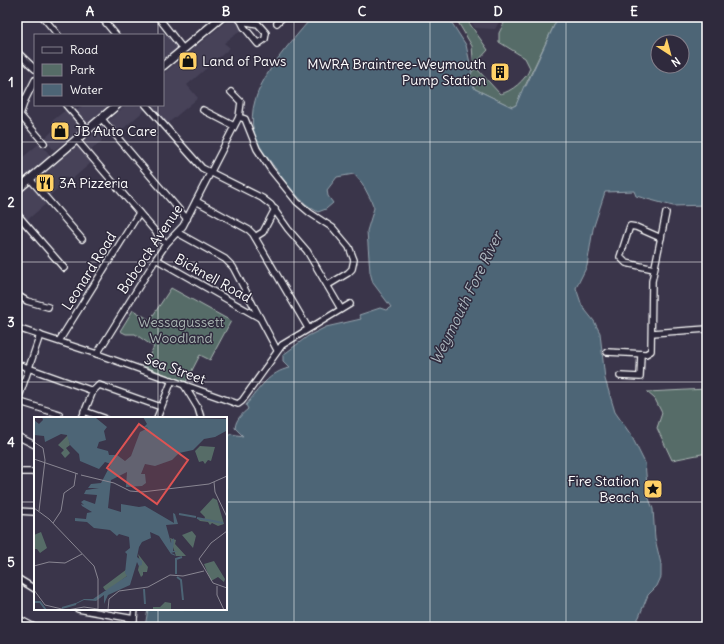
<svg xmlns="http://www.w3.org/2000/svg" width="724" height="644" font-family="Delius,sans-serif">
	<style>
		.built { fill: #474259 }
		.green { fill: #566c67; stroke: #aab6b3 }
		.water { fill: #4d6576; stroke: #94a3ad; fill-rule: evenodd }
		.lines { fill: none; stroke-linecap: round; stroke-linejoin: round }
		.minor-casing { stroke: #fff; stroke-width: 8 }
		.major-casing { stroke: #fff; stroke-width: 10 }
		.minor { stroke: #2f2a3d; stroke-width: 5.5 }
		.major { stroke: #2f2a3d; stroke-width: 7 }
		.grid { fill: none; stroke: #fff; stroke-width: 1; stroke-opacity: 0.55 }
		.labels { text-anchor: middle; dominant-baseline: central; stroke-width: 3; stroke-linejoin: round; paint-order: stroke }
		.poi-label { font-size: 14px; fill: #fff; stroke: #2f2a3d; text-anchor: start }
		.street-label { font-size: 14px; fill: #fff; stroke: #2f2a3d }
		.park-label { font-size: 14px; fill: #aab6b3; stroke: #2f2a3d }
		.water-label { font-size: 15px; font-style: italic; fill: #afbac1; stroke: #2f2a3d }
		.inset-river { fill: none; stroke: #4d6576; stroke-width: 2 }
		.inset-road { fill: none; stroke: #898692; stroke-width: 1 }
		.view { fill: #de5353; fill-opacity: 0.15; stroke: #de5353; stroke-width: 2 }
		.inset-edge { fill: none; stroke: #fff; stroke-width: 2 }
		.neatline { fill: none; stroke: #fff; stroke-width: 1.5 }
		.grid-label { font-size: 13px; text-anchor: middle; font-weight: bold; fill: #fff }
	</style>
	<rect width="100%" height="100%" fill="#3a354a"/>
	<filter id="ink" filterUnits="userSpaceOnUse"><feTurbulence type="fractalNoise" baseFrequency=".025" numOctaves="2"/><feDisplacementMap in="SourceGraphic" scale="8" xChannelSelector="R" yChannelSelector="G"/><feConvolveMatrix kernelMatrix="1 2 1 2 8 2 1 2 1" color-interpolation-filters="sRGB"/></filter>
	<g filter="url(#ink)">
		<!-- built -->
		<g class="built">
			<path d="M232,17H258L252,21L238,22L242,30L224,43L230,48L187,85L198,98L167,124L150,105H163V74Z"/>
			<path d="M468,17H502L495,29L475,28Z"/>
			<path d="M169,33L179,47L163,61V37Z"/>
			<path d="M83,105H109L86,124L75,112Z"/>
			<path d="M126,105H142L146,109L118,133L109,120Z"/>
			<path d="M67,109L82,128L54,150L44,139L57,127L52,121Z"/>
			<path d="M104,126L110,132L101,140L102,141L91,149L84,141L101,127Z"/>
			<path d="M40,143L49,154V157L17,184V162Z"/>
			<path d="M77,146L79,147L92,162L70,181L66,177L61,182L63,184L48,197L35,182Z"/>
			<path d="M32,185L48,202L26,221L17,210V197Z"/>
		</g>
		<!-- green -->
		<g class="green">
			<path d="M455,17H465L488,50L478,61V70L500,94C511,92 526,80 530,68L525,58L499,42V33L507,17H558L516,105L512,107L475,89L469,79L470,73L474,70L472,46Z"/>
			<path d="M171,288L231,321L210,360L200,355L186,382L143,366L154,347L135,334H126L120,331L133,310L150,320Z"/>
			<path d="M707,389V453L672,460L657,428L662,413L655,399L647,392Z"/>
		</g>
		<!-- water -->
		<path class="water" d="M312,17H448L466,45L472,72L469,79L475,89L512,107L516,105L524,86H526L558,17H707V205L673,206L636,196L634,191L605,192L593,229L587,266L576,288L582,306L594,321L600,333L605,379L615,412L631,435L645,463L648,496L653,509L655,539L661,564V577L657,586L648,595L639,617L635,623L625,627H145L148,609H226V437L231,434L243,436L235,428C236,419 242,414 248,409L246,405C258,390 270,371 290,368L283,361V355L308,336L326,327L361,319L359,315L380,308L386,310L391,307L373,283L370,272L367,231L374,208L371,200L362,183L354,174L337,177L327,190L328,196L333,203L326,209L318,212C300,203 287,184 276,169C268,158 257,145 254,132C243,90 288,47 312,17ZM658,42H682V66H658Z"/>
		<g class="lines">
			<!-- minor casing -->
			<g class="minor-casing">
				<g id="minor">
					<path d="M43,17L58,35"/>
					<path d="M101,17L116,35"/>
					<path d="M158,17L183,49"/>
					<path d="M237,17L241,21L258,24L266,33L265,39L258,44L244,27L241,21"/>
					<path d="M17,19L18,17"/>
					<path d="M277,23L283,17"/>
					<path d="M17,52L35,69"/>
					<path d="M66,105L88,130"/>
					<path d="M146,105L202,168L262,198L271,205L288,229L307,251L341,309"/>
					<path d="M203,110L234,126"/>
					<path d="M20,115L44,143"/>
					<path d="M239,117L245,119L257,149L271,170L297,202L310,213L333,228L349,247L354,260L352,269L348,273L328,285"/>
					<path d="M101,118L187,219"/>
					<path d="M17,123L25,100L35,80"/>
					<path d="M76,139L166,244"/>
					<path d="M30,179L82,239"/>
					<path d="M196,201L249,230L253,234L308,328"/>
					<path d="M17,214L64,268"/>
					<path d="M178,233L225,259L233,267L277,350"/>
					<path d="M255,237L263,232L275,209"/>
					<path d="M156,259L260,318"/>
					<path d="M654,269L626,263L620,257L630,226L636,227L661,238"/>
					<path d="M17,295L27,301L48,307"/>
					<path d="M17,328L97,354L238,404L242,401L282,345L350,304"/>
					<path d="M652,333L707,329"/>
					<path d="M59,341L139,213"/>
					<path d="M607,352L646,354L651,351L652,281L666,213"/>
					<path d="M97,354L156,259L166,244L183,226L239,117L241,102L231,92"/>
					<path d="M17,364L93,391"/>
					<path d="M620,376L640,377L641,354"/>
					<path d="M184,385L198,408L201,418"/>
					<path d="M17,401L59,414"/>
					<path d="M17,403L40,335"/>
					<path d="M84,411L104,418"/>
					<path d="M82,418L93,391L99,385L161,407"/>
					<path d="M157,418L172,380"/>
					<path d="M17,436L35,445"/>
					<path d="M17,472H35"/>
					<path d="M17,511L35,512"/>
					<path d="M17,578L35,589"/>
					<path d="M78,609L134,619"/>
					<path d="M17,618L34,627"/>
					<path d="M133,627L135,609"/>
				</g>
			</g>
			<!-- major casing -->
			<g class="major-casing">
				<g id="major">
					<path d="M163,66L222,17"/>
					<path d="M17,190L117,105"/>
				</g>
			</g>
			<!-- minor -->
			<use href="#minor" class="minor"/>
			<!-- major -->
			<use href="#major" class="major"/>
		</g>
	</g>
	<!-- grid -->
	<path class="grid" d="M158,17V35M294,17V627M430,17V627M566,17V627M158,105V418M17,142H707M17,262H707M17,382H707M17,502H35M226,502H707M158,609V627"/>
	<!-- icons -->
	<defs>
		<g id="shop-square" transform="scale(1)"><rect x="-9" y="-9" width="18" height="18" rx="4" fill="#ffd166" stroke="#2f2a3d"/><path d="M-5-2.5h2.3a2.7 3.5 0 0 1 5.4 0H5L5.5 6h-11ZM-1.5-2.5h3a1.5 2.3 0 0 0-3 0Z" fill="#111"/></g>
		<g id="building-square" transform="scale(1)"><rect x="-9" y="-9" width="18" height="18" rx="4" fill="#ffd166" stroke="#2f2a3d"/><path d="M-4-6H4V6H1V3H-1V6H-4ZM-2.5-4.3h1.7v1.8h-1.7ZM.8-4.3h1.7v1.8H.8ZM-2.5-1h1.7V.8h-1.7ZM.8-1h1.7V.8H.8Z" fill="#111"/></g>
		<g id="restaurant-square" transform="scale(1)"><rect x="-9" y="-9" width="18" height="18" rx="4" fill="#ffd166" stroke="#2f2a3d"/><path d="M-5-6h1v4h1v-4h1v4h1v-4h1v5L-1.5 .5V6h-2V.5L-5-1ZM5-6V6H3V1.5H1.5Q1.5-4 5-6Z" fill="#111"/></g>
		<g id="sight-square" transform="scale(1)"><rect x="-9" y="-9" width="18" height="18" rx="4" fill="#ffd166" stroke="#2f2a3d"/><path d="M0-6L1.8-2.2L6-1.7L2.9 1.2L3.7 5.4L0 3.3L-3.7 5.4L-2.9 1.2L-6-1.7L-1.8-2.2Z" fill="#111"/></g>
	</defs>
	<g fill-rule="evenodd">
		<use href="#shop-square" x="188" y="61"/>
		<use href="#building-square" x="500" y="72"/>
		<use href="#shop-square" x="60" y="131"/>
		<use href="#restaurant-square" x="45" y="183"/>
		<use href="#sight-square" x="653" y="489"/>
	</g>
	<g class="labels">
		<!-- poi labels -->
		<g class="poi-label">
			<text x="202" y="61">Land of Paws</text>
			<text x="486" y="64" text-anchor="end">MWRA Braintree-Weymouth<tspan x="486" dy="16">Pump Station</tspan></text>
			<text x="74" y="131">JB Auto Care</text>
			<text x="59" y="183">3A Pizzeria</text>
			<text x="639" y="481" text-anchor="end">Fire Station<tspan x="639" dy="16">Beach</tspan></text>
		</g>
		<!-- street labels -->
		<g class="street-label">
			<text transform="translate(150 249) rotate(-56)">Babcock Avenue</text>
			<text transform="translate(89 271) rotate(-58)">Leonard Road</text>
			<text transform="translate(213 278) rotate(29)">Bicknell Road</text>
			<text transform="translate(175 369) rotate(20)">Sea Street</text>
		</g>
		<!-- park labels -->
		<g class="park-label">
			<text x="181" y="322">Wessagussett<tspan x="181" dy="16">Woodland</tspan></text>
		</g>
		<!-- water labels -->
		<g class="water-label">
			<text transform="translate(466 298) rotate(-64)">Weymouth Fore River</text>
		</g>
	</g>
	<!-- overview -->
	<g transform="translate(34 417)">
		<rect width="193" height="193" fill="#3a354a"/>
		<path d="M34,18L36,28L32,31L36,36L31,41L27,36L30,33L24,28ZM166,29L181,30L177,44L174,43L171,47L169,44L165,45L161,34ZM179,81L183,83L190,107L184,109L178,106L176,108L174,105L166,104L163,101L170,103L171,100L166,95ZM158,114L162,119L159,131L148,118ZM7,115L13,131L6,136L3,132H0V118ZM136,121L142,123L141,127L152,139H142ZM104,137L114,150L113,155H109V158L107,160L104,153L106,144ZM180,144L191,162L190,165L184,160L177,164L170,147ZM93,152V159L75,173H71L69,170ZM131,185L137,186V193H119V190H126Z" fill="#566c67"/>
		<path d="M8,0L62,1L73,10L70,14L72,23L65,25L63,31L74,34L75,38H83L91,44L97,39L106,15L114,11L110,10L113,7L109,0L193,2L192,14L181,20L170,22L159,33L145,36L138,43L121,49L111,47L107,57H111L112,66L108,69L92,70L93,55L77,63L74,91L87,95V87L105,90L111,89L140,106L139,96L141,97L144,107L132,108L137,126L138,123L140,121L139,134H144L137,136L140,137L142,139L137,137L125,119L116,115L117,121L108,125L105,130L103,140L108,144V148L105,149L108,156L103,145L96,168L74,178L70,187V178L62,184L50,183L42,187H40L50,182H59L93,159L91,156L93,137L91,135L96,131L95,120L85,117L83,119L76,113L60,111L53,105L41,104V101L52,102L53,96L58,95L48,89L47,87L50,88L47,85L50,83L61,87L63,78L50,77L52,73L65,71H54L57,67L67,66L77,47L71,45L65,52L46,44L45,37L36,28L33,18L27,17L11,25L10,19L0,18V3L5,7L9,3Z" fill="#4d6576"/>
		<path class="inset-river" d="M145,97L162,100M163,101L189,106M142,157V142L148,140M143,160L147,163L149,183M110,172L111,187M0,185H6L12,193M28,191L42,187"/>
		<path class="inset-road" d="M0,25L9,31L11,43L5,94M0,42L44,57M47,58L80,66L96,74L108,75L175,67L193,59M180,65L181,75L193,100M0,91L15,102L60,149L64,162V193M19,106L27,94L30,76L40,69L42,56M193,114L177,126L165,142L179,166L193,171M0,149L15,145L31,146L48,137M183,169V178L190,193M0,173L11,188L32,193M33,193L50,190L64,192M74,193L75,182L85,174L114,170L136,158L149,159L170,154"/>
		<path class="view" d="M105,7L154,43L123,87L73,51Z"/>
		<rect width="193" height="193" class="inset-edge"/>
	</g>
	<!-- margin -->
	<rect width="724" height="644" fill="none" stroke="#2f2a3d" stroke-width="44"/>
	<!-- legend -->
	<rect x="34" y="34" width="130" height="72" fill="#2f2a3d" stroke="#827f8b"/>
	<rect x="42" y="47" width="20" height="6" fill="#2f2a3d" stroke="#827f8b"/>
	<text x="70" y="54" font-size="12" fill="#ffffff">Road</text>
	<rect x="42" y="64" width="20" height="12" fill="#566c67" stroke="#827f8b"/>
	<text x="70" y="74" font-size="12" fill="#ffffff">Park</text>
	<rect x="42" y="84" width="20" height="12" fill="#4d6576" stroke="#827f8b"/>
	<text x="70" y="94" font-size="12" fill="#ffffff">Water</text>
	<!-- north arrow -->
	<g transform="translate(670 54) rotate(144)"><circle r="19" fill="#2f2a3d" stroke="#827f8b"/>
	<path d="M0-3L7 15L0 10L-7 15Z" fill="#ffd166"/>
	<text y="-6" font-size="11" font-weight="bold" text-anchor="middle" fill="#ffffff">N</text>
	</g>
	<rect x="22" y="22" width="680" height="600" class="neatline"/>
	<g class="grid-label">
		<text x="90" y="16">A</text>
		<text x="226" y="16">B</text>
		<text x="362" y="16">C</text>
		<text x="498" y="16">D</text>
		<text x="634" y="16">E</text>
		<text x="11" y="87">1</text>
		<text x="11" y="207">2</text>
		<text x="11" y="327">3</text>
		<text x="11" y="447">4</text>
		<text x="11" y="567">5</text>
	</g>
</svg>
